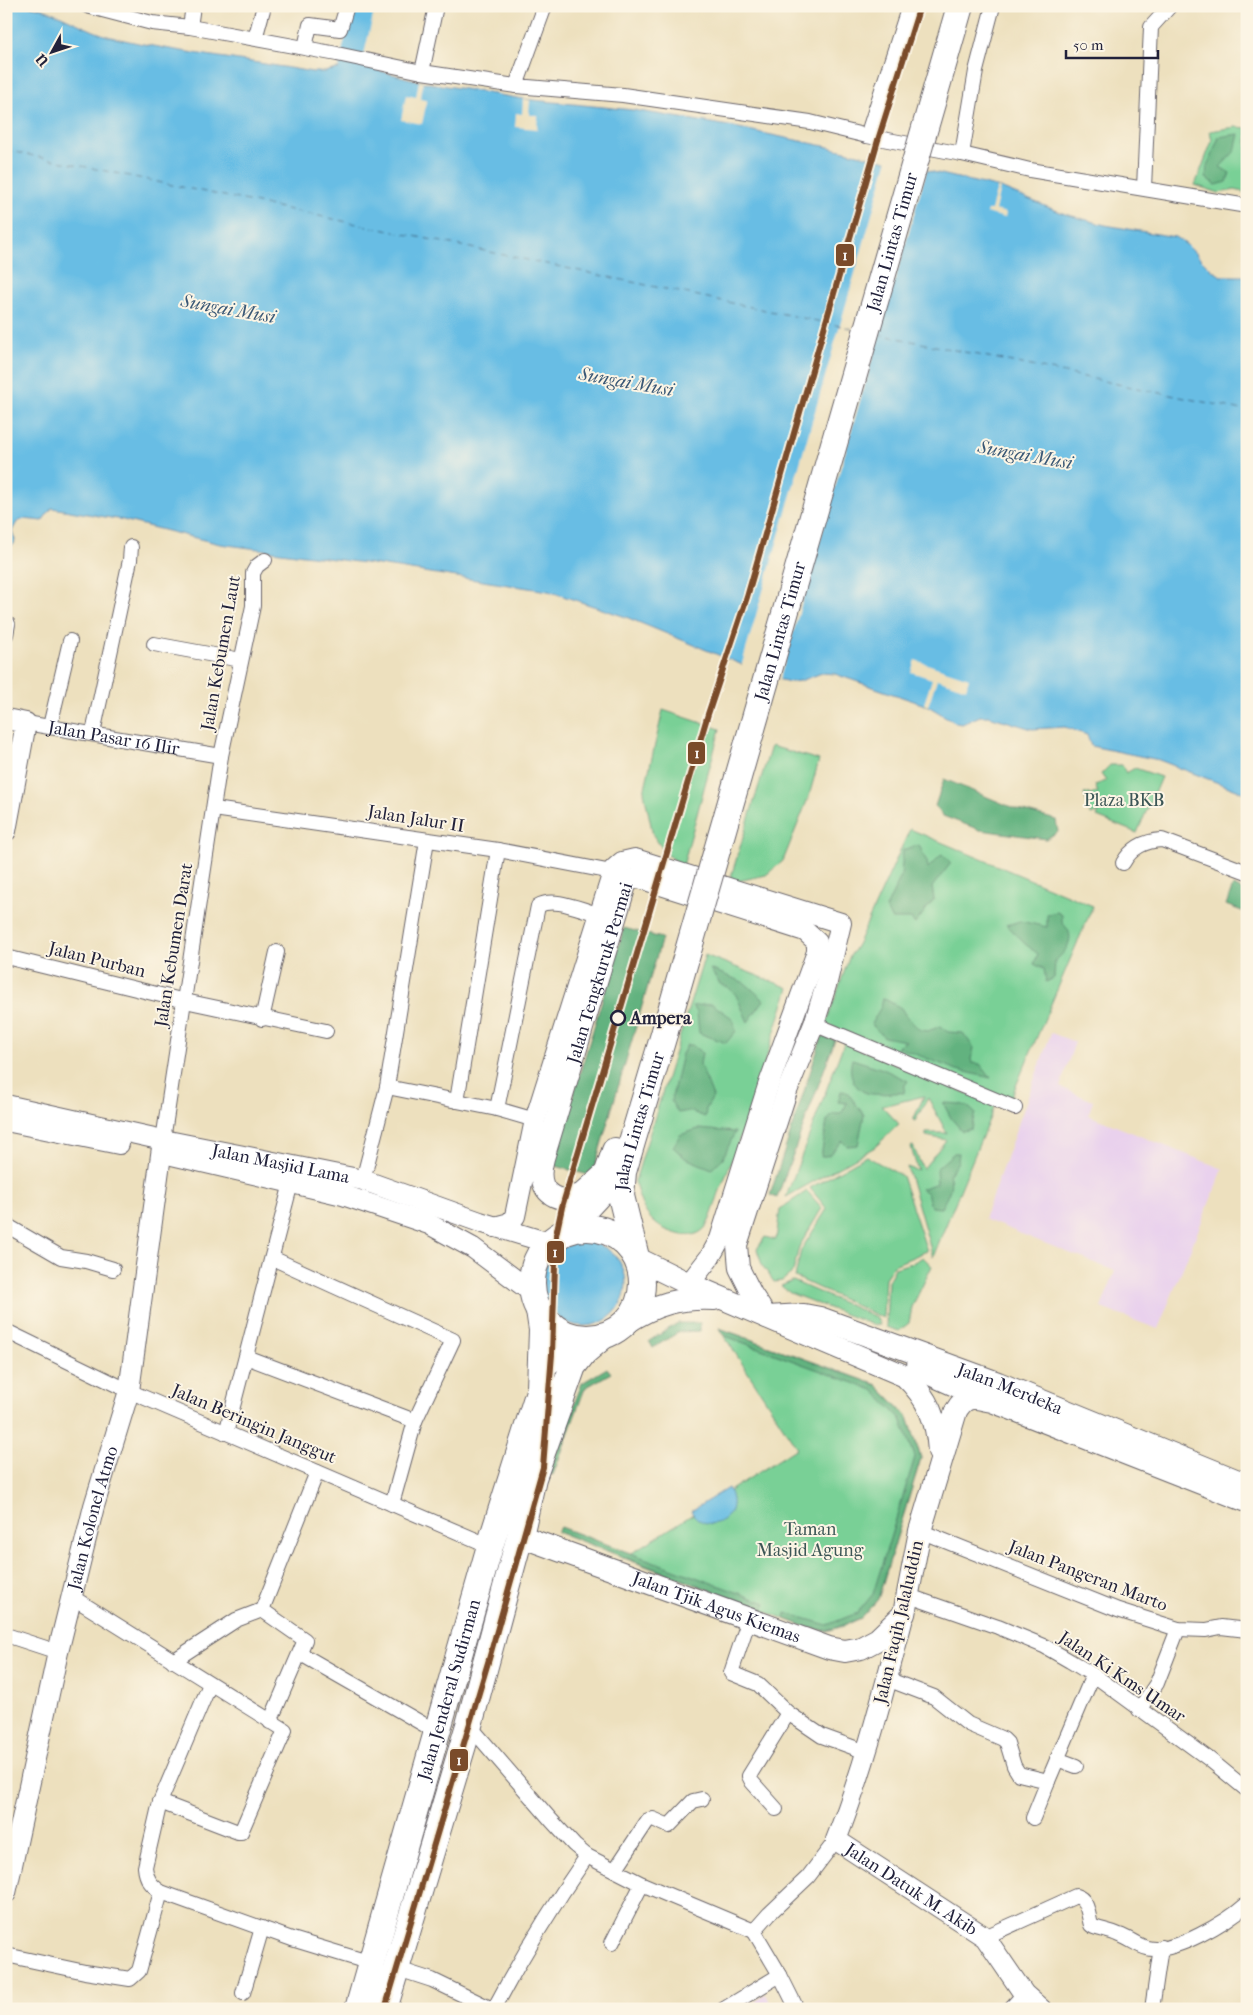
<svg xmlns="http://www.w3.org/2000/svg" width="1253" height="2015" font-family="'IM FELL French Canon',serif">
	<style>
		.built { fill: #e9d1ed }
		.green { fill: #79d096; stroke: #4e7968 }
		.forest { fill: #62b27f; stroke: #426a5d }
		.water { fill: #67bde4; stroke: #447090 }
		.pier { fill: #ede0be }
		.lines { fill: none; stroke-linecap: round; stroke-linejoin: round }
		.river { stroke: #67bde4; stroke-width: 22 }
		.ferry { stroke: #3a5876; stroke-width: 1; stroke-dasharray: 6 5; stroke-linecap: butt }
		.street-casing { stroke: #696469; stroke-width: 16 }
		.secondary-casing { stroke: #696469; stroke-width: 22 }
		.primary-casing { stroke: #696469; stroke-width: 24 }
		.highway-casing { stroke: #696469; stroke-width: 28 }
		.street { stroke: #fff; stroke-width: 14 }
		.secondary { stroke: #fff; stroke-width: 20 }
		.primary { stroke: #fff; stroke-width: 22 }
		.highway { stroke: #fff; stroke-width: 26 }
		.highway-bridge-casing { stroke: #696469; stroke-width: 28; stroke-linecap: butt }
		.highway-bridge { stroke: #fff; stroke-width: 26 }
		.rail-1-casing { stroke: #fcf5e5; stroke-width: 10 }
		.rail-1 { stroke: #7a4b2a; stroke-width: 6 }
		.stop-dot { fill: #fcf5e5; stroke: #22223b; stroke-width: 2.5 }
		.labels { text-anchor: middle; dominant-baseline: central; stroke-width: 4; stroke-linejoin: round; paint-order: stroke }
		.street-label { font-size: 18px; fill: #22223b; stroke: #fcf5e5 }
		.park-label { font-size: 18px; fill: #3c5656; stroke: #fcf5e5 }
		.stop-label { font-size: 18px; font-weight: bold; fill: #22223b; stroke: #fcf5e5; text-anchor: start }
		.water-label { font-size: 19px; font-style: italic; fill: #3a5876; stroke: #fcf5e5 }
		.line-badge { stroke: #fcf5e5; stroke-width: 2 }
		.badge-label { font-size: 14px; text-anchor: middle; font-weight: bold; fill: #fff }
	</style>
	<rect width="100%" height="100%" fill="#fcf5e5"/>
	<filter id="ink" filterUnits="userSpaceOnUse"><feTurbulence type="fractalNoise" baseFrequency=".02" numOctaves="2"/><feDisplacementMap in="SourceGraphic" scale="10" xChannelSelector="R" yChannelSelector="G"/><feConvolveMatrix kernelMatrix="1 2 1 2 8 2 1 2 1" color-interpolation-filters="sRGB"/></filter>
	<filter id="wash" filterUnits="userSpaceOnUse"><feTurbulence type="fractalNoise" baseFrequency=".0096" numOctaves="4" result="noise"/><feDisplacementMap in="SourceGraphic" scale="20" xChannelSelector="R" yChannelSelector="G"/><feGaussianBlur stdDeviation="1.12" result="paint"/><feColorMatrix in="noise" values="0 0 0 0 0 0 0 0 0 0 0 0 0 0 0 0 0 1.4 0 .05"/><feComposite in="paint" operator="in"/></filter>
	<g filter="url(#wash)">
		<rect width="100%" height="100%" fill="#ede0be"/>
		<!-- built -->
		<g class="built">
			<path d="M1051,1033L1075,1042L1060,1087L1093,1101L1088,1115L1223,1169L1158,1329L1101,1308L1115,1271L984,1219Z"/>
			<path d="M766,1994L774,2009H745Z"/>
		</g>
		<!-- green -->
		<g class="green">
			<path d="M1236,127L1247,128V193L1235,190L1219,193L1195,185L1212,141L1210,131Z"/>
			<path d="M663,710L720,729L683,866L666,854L653,835L644,792Z"/>
			<path d="M771,746L819,760L809,796L783,861L766,875L729,883Z"/>
			<path d="M1110,765H1122L1126,773L1135,768L1161,777L1137,833L1097,817L1099,812L1091,815L1084,794L1098,793L1095,785L1106,781L1101,774Z"/>
			<path d="M910,829L1093,906L1010,1100L826,1024L849,958L858,943Z"/>
			<path d="M705,955L789,988C766,1056 746,1127 719,1193C716,1202 710,1222 705,1228C694,1239 682,1236 669,1231C647,1223 639,1203 635,1181Z"/>
			<path d="M844,1043L995,1105L933,1257L907,1167L918,1171L911,1147L913,1146L923,1169L946,1140L926,1136V1133H947L928,1098L915,1121L913,1120L924,1096L882,1106L899,1124L875,1147L786,1197Z"/>
			<path d="M866,1156L902,1176L927,1251L894,1265L885,1278L883,1318L795,1277L801,1250L827,1209L810,1188Z"/>
			<path d="M807,1191L822,1208L799,1247L793,1272L782,1281L774,1282L762,1265L757,1249L765,1237L776,1240L780,1209Z"/>
			<path d="M923,1257L932,1266L912,1307L909,1323L899,1331L886,1327L888,1281L895,1268L914,1262Z"/>
			<path d="M793,1281L876,1317L880,1325H873L790,1293L781,1286Z"/>
			<path d="M719,1328L877,1385L908,1417L921,1458L878,1599L861,1618L844,1626L827,1631L809,1628L624,1558L797,1448Z"/>
		</g>
		<!-- forest -->
		<g class="forest">
			<path d="M1239,134L1235,151L1220,167L1230,173L1227,182L1216,185L1206,178L1207,166L1219,137Z"/>
			<path d="M944,779L1016,809L1056,820L1058,832L1046,839L980,830L943,816L935,806Z"/>
			<path d="M919,845L927,862L928,868L942,854L951,863L932,887L934,899L915,924L911,919H891L886,908L901,876L903,850Z"/>
			<path d="M1233,886L1247,892V913L1226,905Z"/>
			<path d="M1057,912L1062,915V923C1077,935 1068,950 1055,961L1054,978L1046,982L1044,969L1034,964L1038,954L1024,943L1007,925L1020,921L1047,927V914Z"/>
			<path d="M624,928L662,938L592,1176L552,1165Z"/>
			<path d="M710,969L745,983L764,1000L748,1022L736,995L729,988L720,984Z"/>
			<path d="M883,998L901,1008L906,1016L920,1030L928,1031L941,1026L948,1032L963,1033L974,1048L971,1059L972,1063L980,1064L991,1078L957,1070L897,1047L906,1041L884,1037L871,1024L881,1007Z"/>
			<path d="M712,1004L732,1018L736,1031L726,1043L699,1033L697,1012L692,1006Z"/>
			<path d="M822,1036L835,1040L777,1198L770,1195Z"/>
			<path d="M687,1045H692L702,1053L700,1064L713,1097L706,1109L705,1117L689,1111L678,1113L671,1101L682,1054Z"/>
			<path d="M852,1059L883,1069L908,1081L905,1085L904,1093C887,1091 865,1102 854,1082C850,1074 850,1068 852,1059Z"/>
			<path d="M841,1091L847,1092L864,1115L858,1145L847,1146L842,1141L829,1155L821,1157L827,1121L833,1114H841L847,1103L838,1102Z"/>
			<path d="M943,1103C957,1104 965,1102 975,1113L971,1129L962,1131L951,1118Z"/>
			<path d="M698,1129L735,1132L723,1158L712,1169L685,1158L673,1147L680,1135Z"/>
			<path d="M954,1153H959L958,1162L949,1174C954,1188 947,1196 941,1208L931,1207L927,1193L921,1189L937,1183L936,1169Z"/>
			<path d="M678,1323H700V1331L679,1332L653,1348L649,1341Z"/>
			<path d="M719,1328L877,1385L908,1417L921,1458L878,1599L861,1618L827,1631L809,1628L785,1619L786,1613L827,1625L857,1613L873,1594L915,1457L901,1419L873,1390L725,1336Z"/>
			<path d="M607,1368L611,1373L585,1388L553,1475L548,1473L582,1383Z"/>
			<path d="M560,1527L766,1603L763,1610L557,1532Z"/>
		</g>
		<!-- water -->
		<g class="water">
			<path d="M6,6C14,6 22,5 29,6C56,9 87,32 115,38C180,53 247,60 312,72H325L350,66H361L423,82L523,99L633,110L729,126L824,146L1000,188L1065,214L1105,225L1175,237L1187,245L1212,270L1221,276H1247V794L1159,760L1091,746L1087,735L1065,727L1032,729L989,716H980L962,724L956,723L928,706L835,674L822,673L800,681L790,682L777,679L626,617L548,591L372,564L220,544L123,520L52,508L42,521L24,519L17,522L12,531L15,540L14,544L6,549Z"/>
			<circle cx="584" cy="1284" r="42"/>
			<path d="M728,1488C745,1519 706,1537 691,1511Z"/>
		</g>
		<!-- pier -->
		<g class="pier">
			<path d="M419,81L423,82L420,99L427,100L422,124L401,120L406,95L416,97Z"/>
			<path d="M523,99L530,100L529,115H538L537,129L515,127L516,113L522,114Z"/>
			<path d="M888,159L927,169L779,682L741,667Z"/>
			<path d="M997,188H1000L995,210L1006,213L1005,218L986,213L987,210H991Z"/>
			<path d="M915,660L969,678L966,689L937,679L928,706L924,704L932,679L911,672Z"/>
		</g>
		<g class="lines">
			<!-- river -->
			<path class="river" d="M350,66L364,6"/>
			<!-- ferry -->
			<g class="ferry">
				<path d="M6,150L855,329"/>
				<path d="M878,334L1247,411"/>
			</g>
		</g>
	</g>
	<g filter="url(#ink)">
		<g class="lines">
			<!-- street casing -->
			<g class="street-casing">
				<g id="street">
					<path d="M87,6L152,23L190,27L337,54L422,72L516,86"/>
					<path d="M545,6L516,86L623,95L810,122L867,136L962,154L1030,170L1247,206"/>
					<path d="M190,27L193,6"/>
					<path d="M256,35L264,6"/>
					<path d="M306,43L310,25L340,29L347,6"/>
					<path d="M422,72L436,6"/>
					<path d="M867,136L909,6"/>
					<path d="M962,154L976,71L993,6"/>
					<path d="M1144,188L1151,27L1170,6"/>
					<path d="M6,635L8,624"/>
					<path d="M154,644L241,660"/>
					<path id="s1" d="M26,723L221,756"/>
					<path d="M50,726L70,641"/>
					<path d="M93,733L130,560L131,547"/>
					<path d="M214,809L498,850L612,872"/>
					<path d="M1123,863C1132,847 1145,841 1162,840L1247,872"/>
					<path d="M6,957L185,1001L326,1031"/>
					<path d="M262,1019L277,952"/>
					<path d="M814,1024L1015,1108"/>
					<path d="M387,1087L497,1109L535,1120"/>
					<path d="M457,1101L498,850"/>
					<path d="M497,1109L538,906C554,896 581,910 598,914"/>
					<path d="M163,1140L221,756L253,606V573L257,566L265,560"/>
					<path d="M363,1180L387,1087L427,840"/>
					<path d="M6,1225L61,1257L86,1261L113,1269"/>
					<path d="M272,1258L453,1340L415,1421L392,1504"/>
					<path d="M6,1331L129,1391L490,1546"/>
					<path d="M246,1357L415,1421"/>
					<path d="M226,1433L291,1183"/>
					<path d="M920,1531L1118,1610L1178,1629L1206,1630L1221,1627L1247,1630"/>
					<path d="M909,1596L998,1627L1044,1646L1070,1661L1098,1678L1209,1759L1247,1790"/>
					<path d="M72,1597L285,1730L241,1832H238L160,1802"/>
					<path d="M749,1619L731,1673L758,1684L788,1713L822,1736L866,1752"/>
					<path d="M6,1635L58,1652"/>
					<path d="M301,1654L437,1732"/>
					<path d="M173,1661L236,1620L262,1610"/>
					<path d="M887,1679L934,1697L968,1724L1003,1739L1007,1743L1014,1766L1019,1774L1048,1781L1033,1818"/>
					<path d="M210,1684L160,1802L145,1867C146,1879 151,1885 161,1892L292,1939L371,1963"/>
					<path d="M1139,1710L1157,1683L1178,1629"/>
					<path d="M270,1722L305,1640L262,1610L317,1472"/>
					<path d="M469,1725L551,1820L574,1845L587,1856L642,1884L754,1931"/>
					<path d="M1057,1759L1076,1766"/>
					<path d="M1048,1781L1093,1675"/>
					<path d="M776,1809L752,1782L749,1776L788,1713"/>
					<path d="M615,1870L648,1820L653,1819L669,1826L693,1801L702,1799"/>
					<path d="M754,1931L769,1914L808,1877L836,1840"/>
					<path d="M754,1931L780,1975L797,2009"/>
					<path d="M985,1937L1076,1896C1088,1899 1088,1915 1091,1925L1094,1927C1102,1930 1111,1931 1119,1935C1129,1938 1138,1946 1147,1948C1173,1955 1228,1921 1247,1904"/>
					<path d="M612,1943L642,1884"/>
					<path d="M6,1955L85,1972L130,1979L139,1971L161,1892"/>
					<path d="M395,1968L432,1980L492,2009"/>
					<path d="M243,1993L262,1928"/>
					<path d="M494,2009C522,1956 553,1905 587,1856"/>
					<path d="M724,2009L780,1975"/>
					<path d="M1010,2009L1024,1994"/>
					<path d="M1152,2009L1161,1947"/>
				</g>
			</g>
			<!-- secondary casing -->
			<g class="secondary-casing">
				<g id="secondary">
					<path d="M6,719L26,723L6,831"/>
					<path id="s2" d="M6,1105L163,1140L363,1180L480,1222L549,1243"/>
					<path d="M6,1121L119,1144"/>
					<path d="M172,1155L343,1195L429,1224L473,1248L533,1293"/>
					<path id="s3" d="M603,1174L582,1193L567,1200C542,1197 538,1180 544,1158L626,885L630,880L639,878L805,931L817,942V952L768,1086L720,1239L710,1257L689,1284"/>
					<path d="M495,1227L510,1223L515,1216L535,1120L614,869L622,862L635,859L841,923L827,982L814,1024L787,1091L737,1245L739,1268L752,1294L767,1317"/>
					<path id="s4" d="M904,1614C884,1690 865,1767 836,1840L985,1937L1024,1994L1041,2009"/>
					<path id="s5" d="M6,1893L58,1652L94,1506L129,1391L163,1140"/>
				</g>
			</g>
			<!-- primary casing -->
			<g class="primary-casing">
				<g id="primary">
					<path d="M636,1258L689,1284L905,1376C928,1398 937,1420 939,1451"/>
					<path id="s6" d="M767,1317L804,1315L820,1318L998,1383L1238,1481"/>
					<path d="M626,1323C655,1304 680,1297 715,1299"/>
					<path d="M918,1365L921,1370L984,1398"/>
					<path d="M541,1371C558,1353 576,1344 600,1337"/>
					<path id="s7" d="M520,1536L829,1648L845,1651L861,1648L878,1639L904,1614L920,1531L956,1411C966,1393 975,1398 992,1401L1247,1501"/>
				</g>
			</g>
			<!-- highway casing -->
			<g class="highway-casing">
				<g id="highway">
					<circle cx="587" cy="1283" r="55"/>
					<path d="M561,1235L599,1194L606,1178L615,1151"/>
					<path id="s8" d="M636,1257L621,1196L623,1172L665,1031"/>
					<path id="s9" d="M358,2009L490,1546L540,1388L542,1330L539,1310"/>
					<path d="M384,2009L469,1725L520,1536L533,1478L573,1366L584,1352L603,1336"/>
				</g>
			</g>
			<!-- street -->
			<use href="#street" class="street"/>
			<!-- secondary -->
			<use href="#secondary" class="secondary"/>
			<!-- primary -->
			<use href="#primary" class="primary"/>
			<!-- highway -->
			<use href="#highway" class="highway"/>
			<!-- highway-bridge casing -->
			<g class="highway-bridge-casing">
				<g id="highway-bridge">
					<path id="s10" d="M665,1031L960,6"/>
				</g>
			</g>
			<!-- highway-bridge -->
			<use href="#highway-bridge" class="highway-bridge"/>
			<!-- rail-1 casing -->
			<g class="rail-1-casing">
				<path id="rail-1" d="M385,2009L489,1659L543,1467L552,1354L556,1235L562,1207L708,714L747,597L878,140L920,6"/>
			</g>
			<!-- rail-1 -->
			<use href="#rail-1" class="rail-1"/>
		</g>
	</g>
	<!-- markers -->
	<circle class="stop-dot" cx="618" cy="1018" r="7"/>
	<g class="labels">
		<!-- street labels -->
		<g class="street-label">
			<text stroke="none"><textPath href="#s10" startOffset="821">Jalan Lintas Timur</textPath></text>
			<text stroke="none"><textPath href="#s10" startOffset="416">Jalan Lintas Timur</textPath></text>
			<text transform="translate(221 653) rotate(-80)">Jalan Kebumen Laut</text>
			<text stroke="none"><textPath href="#s1" startOffset="89">Jalan Pasar 16 Ilir</textPath></text>
			<text transform="translate(416 819) rotate(9)">Jalan Jalur II</text>
			<text transform="translate(174 945) rotate(-81)">Jalan Kebumen Darat</text>
			<text transform="translate(97 960) rotate(14)">Jalan Purban</text>
			<text stroke="none"><textPath href="#s3" startOffset="295">Jalan Tengkuruk Permai</textPath></text>
			<text stroke="none"><textPath href="#s8" startOffset="140">Jalan Lintas Timur</textPath></text>
			<text stroke="none"><textPath href="#s2" startOffset="281">Jalan Masjid Lama</textPath></text>
			<text stroke="none"><textPath href="#s6" startOffset="256">Jalan Merdeka</textPath></text>
			<text transform="translate(254 1424) rotate(23)">Jalan Beringin Janggut</text>
			<text stroke="none"><textPath href="#s5" startOffset="385">Jalan Kolonel Atmo</textPath></text>
			<text transform="translate(1088 1576) rotate(21)">Jalan Pangeran Marto</text>
			<text stroke="none"><textPath href="#s7" startOffset="209">Jalan Tjik Agus Kiemas</textPath></text>
			<text transform="translate(899 1622) rotate(-77)">Jalan Faqih Jalaluddin</text>
			<text transform="translate(1122 1677) rotate(34)">Jalan Ki Kms Umar</text>
			<text stroke="none"><textPath href="#s9" startOffset="332">Jalan Jenderal Sudirman</textPath></text>
			<text stroke="none"><textPath href="#s4" startOffset="326">Jalan Datuk M. Akib</textPath></text>
		</g>
		<!-- park labels -->
		<g class="park-label">
			<text x="1124" y="800">Plaza BKB</text>
			<text x="810" y="1529">Taman<tspan x="810" dy="21">Masjid Agung</tspan></text>
		</g>
		<!-- stop labels -->
		<g class="stop-label">
			<text x="630" y="1018">Ampera</text>
		</g>
		<!-- water labels -->
		<g class="water-label">
			<text transform="translate(228 309) rotate(10)">Sungai Musi</text>
			<text transform="translate(626 382) rotate(10)">Sungai Musi</text>
			<text transform="translate(1025 455) rotate(10)">Sungai Musi</text>
		</g>
	</g>
	<g class="line-badge">
		<rect x="835" y="243" width="20" height="24" rx="5" fill="#7a4b2a"/>
		<rect x="687" y="741" width="19" height="24" rx="5" fill="#7a4b2a"/>
		<rect x="546" y="1240" width="19" height="24" rx="5" fill="#7a4b2a"/>
		<rect x="449" y="1748" width="20" height="24" rx="5" fill="#7a4b2a"/>
	</g>
	<g class="badge-label">
		<text x="845" y="260">1</text>
		<text x="697" y="758">1</text>
		<text x="555" y="1257">1</text>
		<text x="459" y="1765">1</text>
	</g>
	<!-- margin -->
	<rect width="1253" height="2015" fill="none" stroke="#fcf5e5" stroke-width="25"/>
	<!-- north arrow -->
	<g transform="translate(52 52) rotate(230)" stroke="#fcf5e5" stroke-width="4" paint-order="stroke">
	<path d="M0-4L9 19L0 12L-9 19Z" fill="#22223b"/>
	<text y="-8" font-size="14" font-weight="bold" text-anchor="middle" fill="#22223b">U</text>
	</g>
	<!-- scale -->
	<path d="M1066 50v8h92v-8" fill="none" stroke="#22223b" stroke-width="2.5"/>
	<text x="1073" y="50" font-size="15" fill="#22223b" stroke="#fcf5e5" stroke-width="4" paint-order="stroke">50 m</text>
</svg>
